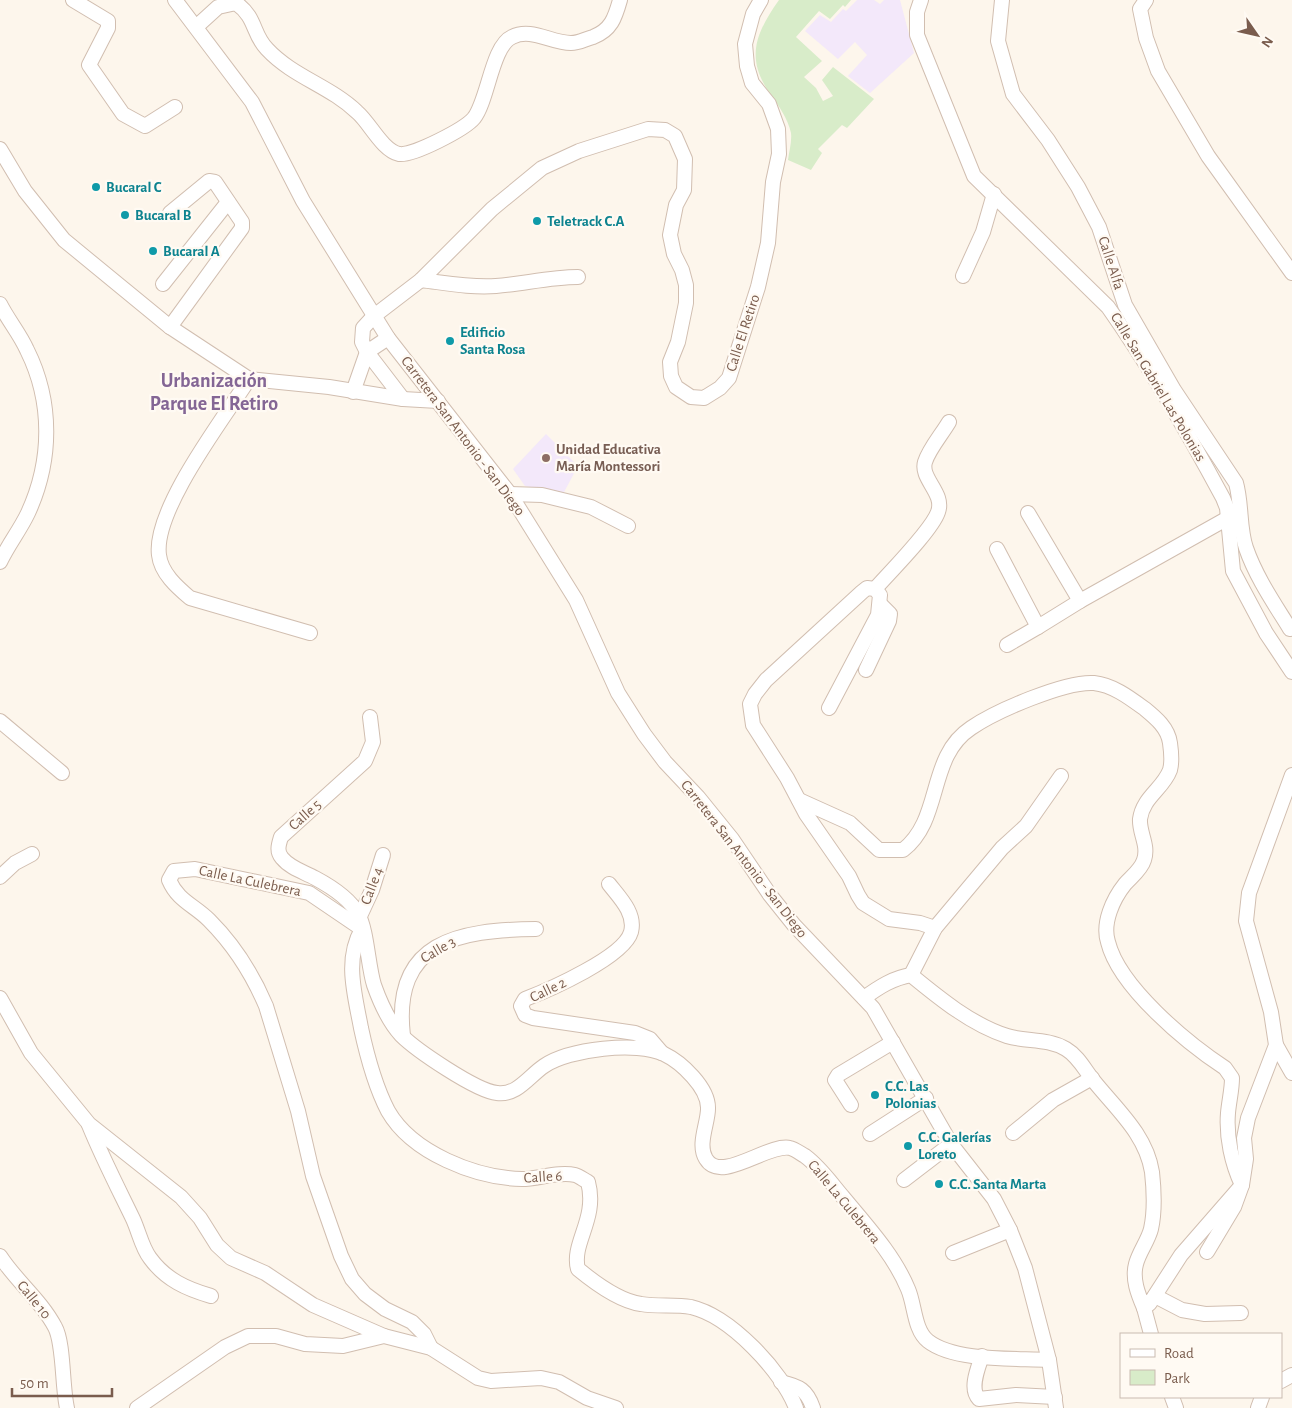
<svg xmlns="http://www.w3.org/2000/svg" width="1292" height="1408" font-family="'Alegreya Sans',sans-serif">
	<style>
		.education { fill: #f3e8fa }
		.green { fill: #d8ecc9 }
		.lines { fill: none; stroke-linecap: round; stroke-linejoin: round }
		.minor-casing { stroke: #d1beb0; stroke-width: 16 }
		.minor { stroke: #fff; stroke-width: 14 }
		.culture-dot { fill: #0f9aa8; stroke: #fffaf3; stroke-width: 2 }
		.education-dot { fill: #8d6e63; stroke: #fffaf3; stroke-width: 2 }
		.labels { text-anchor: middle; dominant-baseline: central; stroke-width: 4.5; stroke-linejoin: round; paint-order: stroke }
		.culture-label { font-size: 15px; font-weight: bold; fill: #0d838f; stroke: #fffaf3; text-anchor: start }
		.street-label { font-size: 15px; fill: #7a5c4d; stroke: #fffaf3 }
		.education-label { font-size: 15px; font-weight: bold; fill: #785e54; stroke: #fffaf3; text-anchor: start }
		.district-label { font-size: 20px; font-weight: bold; fill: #846695; stroke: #fffaf3 }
	</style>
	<rect width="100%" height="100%" fill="#fdf6ec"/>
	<!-- education -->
	<g class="education">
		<path d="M857,0H874L880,4L884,0H900L914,53L870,93L848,76L867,55L855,42L838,59L805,31L820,15L831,22L843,9L846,11Z"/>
		<path d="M546,434L578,466L563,494L525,486L513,469Z"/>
	</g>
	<!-- green -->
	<path class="green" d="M779,0H851L845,7L843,5L830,19L819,11L796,37L822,61L804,77L816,88L823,101L833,96L822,80L833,67L874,99L847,128L842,125L818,149L822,153L811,170L788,160C789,152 792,142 791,133C788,119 779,106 771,95C745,59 755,34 779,0Z"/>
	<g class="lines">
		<!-- minor casing -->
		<g class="minor-casing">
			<g id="minor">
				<path d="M73,0L108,21V28L89,65L123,114L145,126L175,107"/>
				<path d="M175,0L252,102L303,201L388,338L510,494L576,600L618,693L644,734L665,762L698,797L732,839L770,895L794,925L873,1008L951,1144L994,1199L1010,1230L1025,1268L1049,1360L1056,1408"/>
				<path d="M921,0L917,12V35L974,176L1108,307C1151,368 1188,433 1223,498L1227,508L1233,571L1266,633L1292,672"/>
				<path d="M1002,0L998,41L1013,94L1048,140L1078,187L1099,227L1125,305L1174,390L1236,483C1242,504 1239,528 1246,548C1256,577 1274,603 1290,629"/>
				<path d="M1146,0L1140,9L1146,38L1158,71L1208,156L1292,273"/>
				<path d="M196,27L218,7L236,3C257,18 252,34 267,49C293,77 330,86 357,112C370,123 382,150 399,154C413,156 465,129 474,118C488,100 492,46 512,37C531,27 551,43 571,43C579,43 585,39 593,37C611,30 615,18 620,0"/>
				<path d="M0,149L25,191L64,240L170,327L249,379L329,387L403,399L438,401"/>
				<path d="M963,276L983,232L994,194"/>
				<path d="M421,280C446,283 471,288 496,286C523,284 550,277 578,277"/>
				<path d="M163,284L228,202"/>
				<path d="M0,304C8,320 20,334 27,350C53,402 52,461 28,513C20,530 8,545 0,562"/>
				<path d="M170,327L242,228V222L215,182L209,181L170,213"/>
				<path d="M249,379C224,418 153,510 159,555C161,573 177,587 190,598L310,633"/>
				<path d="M353,392L367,352L388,338"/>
				<path d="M403,399L367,352L362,342L363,328L374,316L421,280L492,209L542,168L579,151L648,129L665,130L675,136L685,159L684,190L676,205L670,235L674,254L682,270L686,285V303L678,342L670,362L671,376L676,387L691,397L704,398L720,388L729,378L758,287L768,243L773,182L779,154L778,129L769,104L752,83L747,66L745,44L753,14L761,0"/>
				<path d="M510,494L542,495L591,507L628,526"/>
				<path d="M1028,513L1080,601L1228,518"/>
				<path d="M997,549L1038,627L1080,601"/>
				<path d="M875,589C890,572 932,530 938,512C945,493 920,479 925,462C929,449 942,434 949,422"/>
				<path d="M1007,645L1038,627"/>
				<path d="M866,670L889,621L890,614L880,604"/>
				<path d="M829,708L878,615L880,595L875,589L867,588L862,592L766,680L755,694L750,704L753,725L787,778L806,814L849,876L858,895L863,903L889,919L920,923L935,928"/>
				<path d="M370,717L373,742L365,761L281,837C279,844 276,851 282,858C290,868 304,872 315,878C330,886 350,899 358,914C367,930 368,966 374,985C380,1002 389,1022 401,1035C416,1050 476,1091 497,1093C517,1096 529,1076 544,1066C569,1049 637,1041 664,1054C681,1062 709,1088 708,1109C708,1123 697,1145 706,1159C721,1184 768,1143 790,1148C795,1149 801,1154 805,1156C820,1167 831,1183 843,1197C867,1226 894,1255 908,1289C915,1305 914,1330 928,1341C955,1362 1016,1358 1049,1360"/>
				<path d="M0,721L62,773"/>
				<path d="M799,800L850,823L879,850H903C943,819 927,757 971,728C996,711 1065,681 1094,683C1113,685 1130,698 1145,709C1156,718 1168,728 1170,743C1171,750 1172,763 1170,770C1163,789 1143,797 1140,819C1139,833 1149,845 1144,860C1141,870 1131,877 1125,884C1113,899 1102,923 1108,942C1119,987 1187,1043 1225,1068L1232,1078C1232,1090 1229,1101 1228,1113C1226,1137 1232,1164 1242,1185L1234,1207L1207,1252"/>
				<path d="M0,877L15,863L32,854"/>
				<path d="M609,884C619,897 636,913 631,932C624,957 549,990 525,999L521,1006L525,1015L533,1018L635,1033L650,1039L662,1053"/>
				<path d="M360,916L372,890L383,855"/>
				<path d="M362,929C344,960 355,995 361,1028C367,1056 375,1086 388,1111C412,1153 476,1178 522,1179C538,1179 559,1171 575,1175C579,1176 584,1180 588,1182C598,1219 571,1243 578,1269C595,1283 619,1301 641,1304C657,1307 675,1304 691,1307C730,1316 782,1371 796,1408"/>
				<path d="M362,929L309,893L195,869L174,871L169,880C178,901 194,905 209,920C234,945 252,973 266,1006L298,1111L313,1176L341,1256L352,1279L365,1294L385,1309L412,1322L424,1334L431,1348"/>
				<path d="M911,975L935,928L1002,848L1026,826L1061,776"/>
				<path d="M0,998L31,1053L89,1124L181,1197L200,1218L217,1245L231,1258L265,1273L313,1305L384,1336"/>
				<path d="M864,998C879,987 893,978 911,975C939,998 972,1025 1007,1036C1027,1042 1047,1038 1066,1049C1078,1056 1085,1070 1093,1080C1116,1109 1146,1134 1152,1172C1154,1190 1155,1211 1151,1229C1148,1241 1139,1252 1136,1264C1132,1279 1138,1294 1144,1308L1150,1303L1181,1255L1242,1185L1246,1159L1244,1138L1248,1118L1276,1045L1271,1012L1246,921L1249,893L1292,775"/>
				<path d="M403,1036C392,941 458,930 536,929"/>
				<path d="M1276,1045L1292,1073"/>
				<path d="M851,1105L835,1080L838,1075L893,1042"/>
				<path d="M89,1125C102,1157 118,1188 133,1219C139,1232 142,1248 150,1258C166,1280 187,1289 211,1296"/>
				<path d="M1013,1133L1053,1100L1092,1078"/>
				<path d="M870,1134L926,1098"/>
				<path d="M904,1180L951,1144"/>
				<path d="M953,1253L1010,1230"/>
				<path d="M0,1256C16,1281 41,1300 55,1327C64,1343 62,1387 67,1408"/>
				<path d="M1155,1296L1182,1310L1205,1314L1241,1313"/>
				<path d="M1144,1308L1151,1334"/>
				<path d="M982,1356C978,1368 969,1389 979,1399L1016,1395L1055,1397"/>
				<path d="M1281,1381L1292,1375"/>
				<path d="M781,1382C799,1386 807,1390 813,1408"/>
				<path d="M1172,1397L1176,1408"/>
				<path d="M137,1408L225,1347L248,1336H276L305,1344L343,1346L384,1336L431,1348L478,1378L491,1381L541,1378L559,1382L587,1398L616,1408"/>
				<path d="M1258,1408L1262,1397"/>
			</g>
		</g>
		<!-- minor -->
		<use href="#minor" class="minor"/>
	</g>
	<!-- markers -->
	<g class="culture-dot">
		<circle cx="96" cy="187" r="5"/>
		<circle cx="125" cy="215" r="5"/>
		<circle cx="537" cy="221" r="5"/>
		<circle cx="153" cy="251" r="5"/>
		<circle cx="450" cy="341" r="5"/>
		<circle cx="875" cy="1095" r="5"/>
		<circle cx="908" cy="1146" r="5"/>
		<circle cx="939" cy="1184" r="5"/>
	</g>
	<circle class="education-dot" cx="546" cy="458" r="5"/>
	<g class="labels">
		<!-- culture labels -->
		<g class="culture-label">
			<text x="106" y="187">Bucaral C</text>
			<text x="135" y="215">Bucaral B</text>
			<text x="547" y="221">Teletrack C.A</text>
			<text x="163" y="251">Bucaral A</text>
			<text x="460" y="332">Edificio<tspan x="460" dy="17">Santa Rosa</tspan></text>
			<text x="885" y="1086">C.C. Las<tspan x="885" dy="17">Polonias</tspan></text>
			<text x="918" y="1137">C.C. Galerías<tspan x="918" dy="17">Loreto</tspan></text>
			<text x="949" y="1184">C.C. Santa Marta</text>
		</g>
		<!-- street labels -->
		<g class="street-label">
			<text transform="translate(1111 263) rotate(72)">Calle Alfa</text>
			<text transform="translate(743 333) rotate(-72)">Calle El Retiro</text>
			<text transform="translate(1158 387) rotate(59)">Calle San Gabriel Las Polonias</text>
			<text transform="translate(463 436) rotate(53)">Carretera San Antonio - San Diego</text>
			<text transform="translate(305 815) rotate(-42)">Calle 5</text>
			<text transform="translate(744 859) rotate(52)">Carretera San Antonio - San Diego</text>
			<text transform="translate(250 881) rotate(12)">Calle La Culebrera</text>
			<text transform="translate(372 886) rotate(-69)">Calle 4</text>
			<text transform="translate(438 950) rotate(-30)">Calle 3</text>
			<text transform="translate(548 990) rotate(-26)">Calle 2</text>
			<text transform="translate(543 1177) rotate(-4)">Calle 6</text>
			<text transform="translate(844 1202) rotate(50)">Calle La Culebrera</text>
			<text transform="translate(34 1300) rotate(51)">Calle 10</text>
		</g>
		<!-- education labels -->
		<g class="education-label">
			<text x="556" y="449">Unidad Educativa<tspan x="556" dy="17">María Montessori</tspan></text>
		</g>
		<!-- district labels -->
		<g class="district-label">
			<text x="214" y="381">Urbanización<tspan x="214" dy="23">Parque El Retiro</tspan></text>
		</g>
	</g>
	<!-- legend -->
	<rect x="1120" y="1333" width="162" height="65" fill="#fffaf3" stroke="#cabbb1"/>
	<rect x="1130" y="1349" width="25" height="8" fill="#ffffff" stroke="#cabbb1"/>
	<text x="1164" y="1358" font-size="15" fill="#7a5c4d">Road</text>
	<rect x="1130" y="1370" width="25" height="15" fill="#d8ecc9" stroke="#cabbb1"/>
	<text x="1164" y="1383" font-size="15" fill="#7a5c4d">Park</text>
	<!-- north arrow -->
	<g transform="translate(1257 35) rotate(124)" stroke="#fffaf3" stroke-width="4" paint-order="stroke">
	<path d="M0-4L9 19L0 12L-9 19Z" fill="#7a5c4d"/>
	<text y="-8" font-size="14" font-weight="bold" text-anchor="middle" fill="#7a5c4d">N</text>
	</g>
	<!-- scale -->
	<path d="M12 1388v8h100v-8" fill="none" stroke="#7a5c4d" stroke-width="2.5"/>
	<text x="20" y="1388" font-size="15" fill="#7a5c4d" stroke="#fffaf3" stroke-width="4" paint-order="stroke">50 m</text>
</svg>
